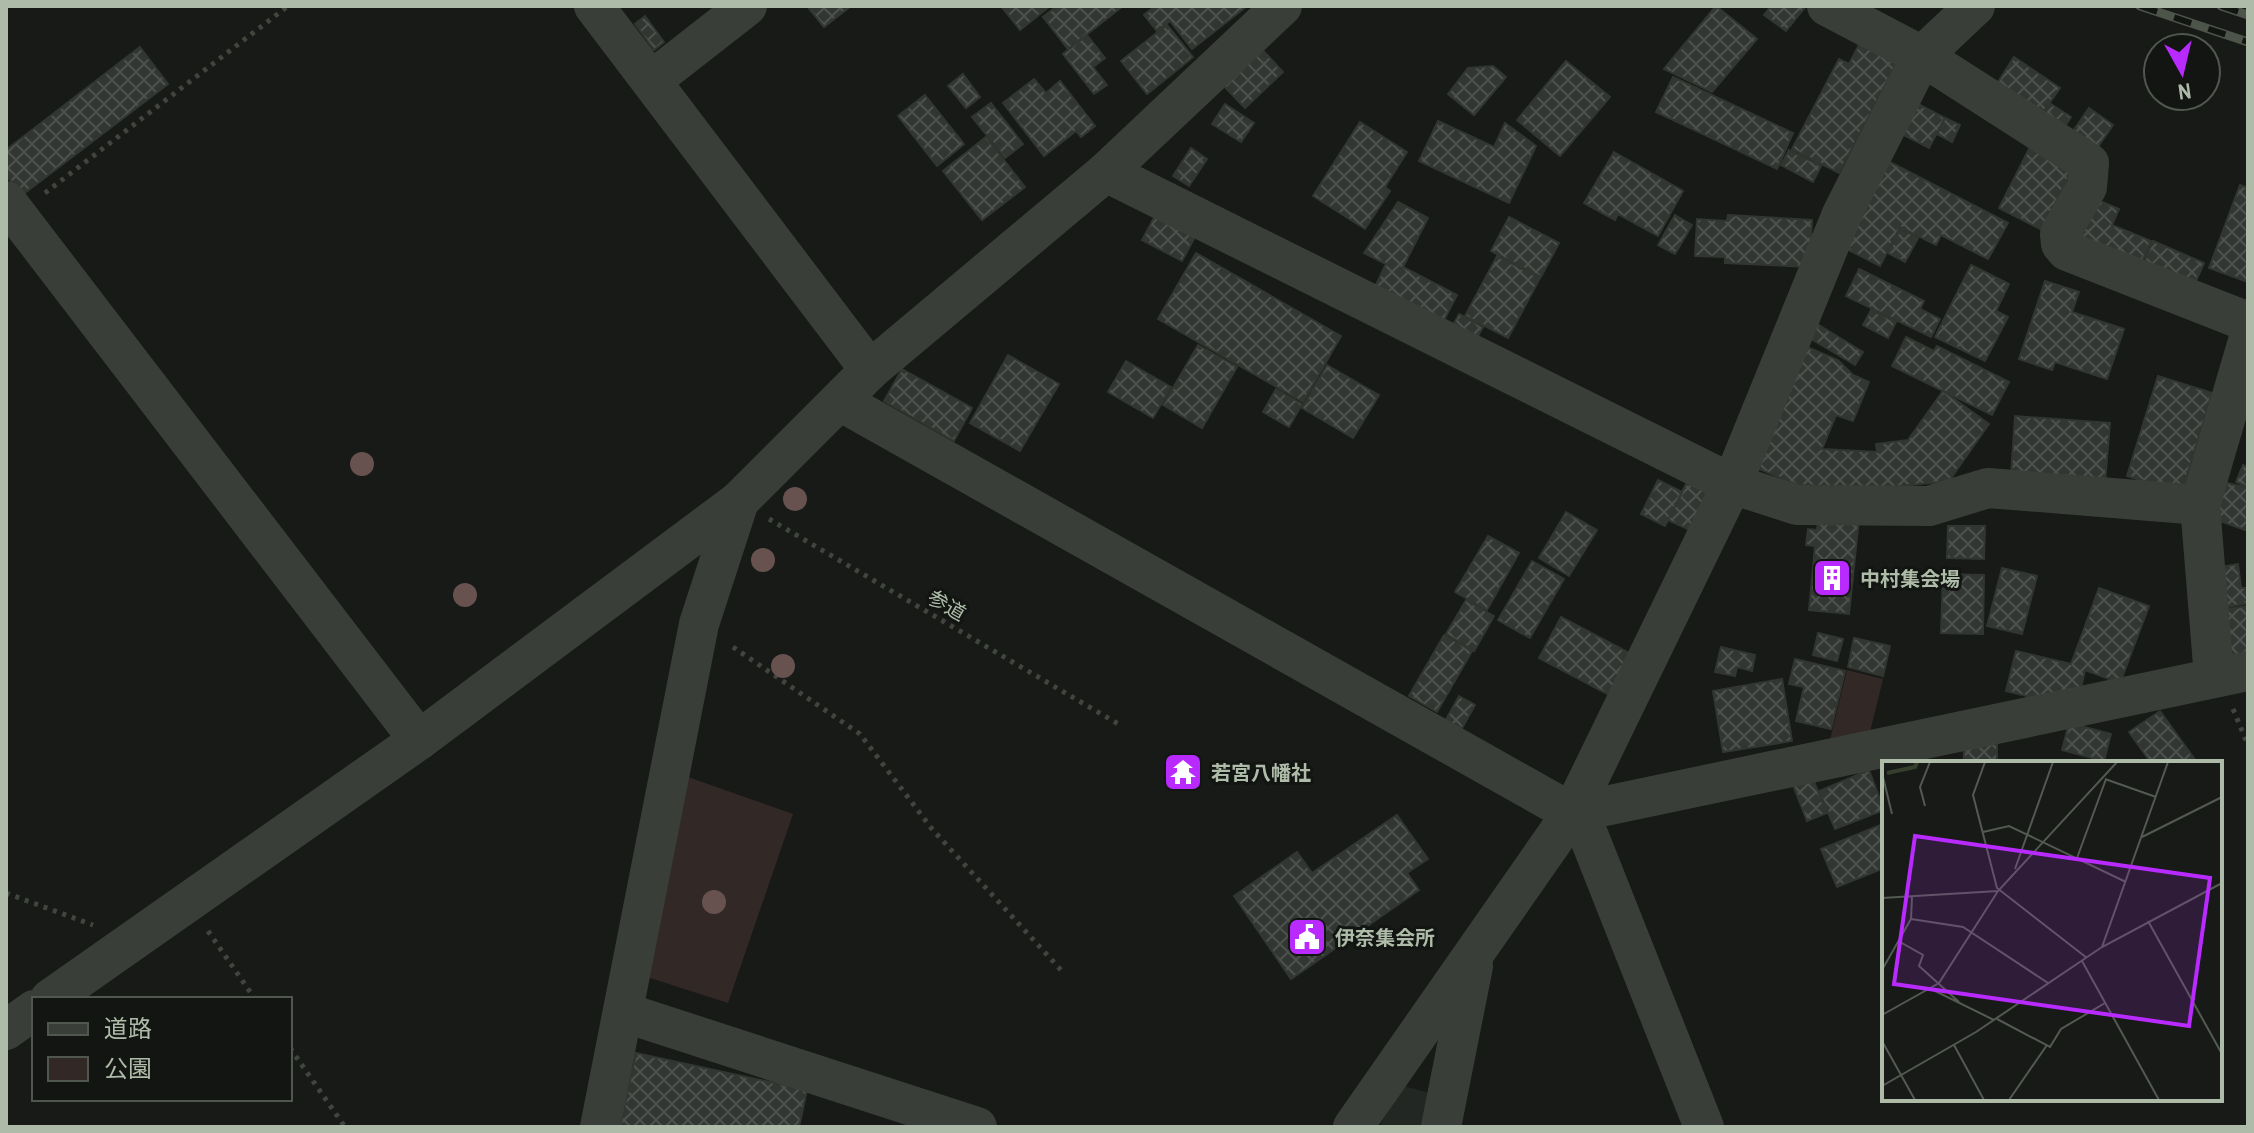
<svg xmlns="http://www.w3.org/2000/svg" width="2254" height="1133" font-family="'Archivo Narrow','Noto Sans JP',sans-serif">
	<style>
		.built { fill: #232723 }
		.green { fill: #322826 }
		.building { fill: url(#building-cross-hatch); stroke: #313631; stroke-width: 2 }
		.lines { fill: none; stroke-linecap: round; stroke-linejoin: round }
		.path { stroke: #40463e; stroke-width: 5; stroke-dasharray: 4 6; stroke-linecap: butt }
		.street { stroke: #393f38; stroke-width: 40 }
		.rail-casing { stroke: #4d544a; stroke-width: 9 }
		.rail { stroke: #121512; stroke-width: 6; stroke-dasharray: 18; stroke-linecap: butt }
		.tree { fill: #67524f }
		.labels { text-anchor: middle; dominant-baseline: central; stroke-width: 6; stroke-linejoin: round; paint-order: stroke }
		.poi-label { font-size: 20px; font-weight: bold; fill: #aebba8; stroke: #121512; text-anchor: start }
		.street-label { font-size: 20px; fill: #aebba8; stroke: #121512 }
		.inset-river { fill: none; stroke: #363f2c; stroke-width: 4 }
		.inset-road { fill: none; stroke: #535a51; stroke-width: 2 }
		.view { fill: #b92aff; fill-opacity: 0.15; stroke: #b92aff; stroke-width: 4 }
		.inset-edge { fill: none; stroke: #aebba8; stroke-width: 4 }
	</style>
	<defs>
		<pattern id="building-cross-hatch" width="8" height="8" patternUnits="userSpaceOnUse" patternTransform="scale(2)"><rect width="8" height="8" fill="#323632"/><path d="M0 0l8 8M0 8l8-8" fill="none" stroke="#4d514d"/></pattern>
	</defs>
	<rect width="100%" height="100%" fill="#171a17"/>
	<!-- built -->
	<path class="built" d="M1404,1086L1433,1094L1427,1127H1382L1381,1123Z"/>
	<!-- green -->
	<g class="green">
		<path d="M1847,670L1883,679L1867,744L1827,752Z"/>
		<path d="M688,777L793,814L728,1003L647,977Z"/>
	</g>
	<!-- building -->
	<g class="building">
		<path d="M807,6H851L824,27Z"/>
		<path d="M1001,6H1050L1020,30Z"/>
		<path d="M1057,6H1123L1068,49L1043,17Z"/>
		<path d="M1155,6H1247L1192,49L1170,21L1157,31L1144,15Z"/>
		<path d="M1716,6L1757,39L1712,92L1664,69Z"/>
		<path d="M1771,6H1806L1786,31L1764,15Z"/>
		<path d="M645,16L664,42L654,50L635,24Z"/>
		<path d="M1167,25L1193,57L1147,94L1121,61Z"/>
		<path d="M1087,35L1105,58L1093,67L1107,85L1094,94L1063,54Z"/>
		<path d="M1864,35L1901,55L1839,173L1792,149L1839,59L1849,64Z"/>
		<path d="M1258,45L1283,72L1245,108L1219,81Z"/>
		<path d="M140,47L168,84L22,195L6,175V150Z"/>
		<path d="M2014,57L2060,88L2039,118L1998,82Z"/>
		<path d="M1566,61L1610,97L1560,156L1517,120Z"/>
		<path d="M1493,66L1506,77L1474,115L1448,94L1468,68Z"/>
		<path d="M963,74L980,97L966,108L948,86Z"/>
		<path d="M1673,77L1793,133L1777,169L1656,112Z"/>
		<path d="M1034,79L1046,93L1060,81L1095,126L1081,137L1076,131L1044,156L1003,103Z"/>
		<path d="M925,95L964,144L937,166L898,116Z"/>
		<path d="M991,103L1023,144L1005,158L972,117Z"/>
		<path d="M1916,103L1945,118L1929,148L1900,133Z"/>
		<path d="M1225,104L1254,123L1241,142L1212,124Z"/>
		<path d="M2051,104L2071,117L2061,132L2041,119Z"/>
		<path d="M2089,108L2113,125L2093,154L2069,137Z"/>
		<path d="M1945,118L1960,125L1952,142L1937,134Z"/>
		<path d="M1438,121L1494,147L1505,123L1536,146L1509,203L1419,161Z"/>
		<path d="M1360,122L1407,152L1385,187L1390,191L1365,229L1313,196Z"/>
		<path d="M986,137L1025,187L982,220L943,171Z"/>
		<path d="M2033,141L2076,162L2042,230L1999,208Z"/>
		<path d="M1191,148L1207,159L1189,186L1173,176Z"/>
		<path d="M1789,150L1821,166L1813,182L1781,165Z"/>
		<path d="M1614,152L1683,191L1658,236L1618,214L1615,220L1584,203Z"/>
		<path d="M1884,159L2008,223L1988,259L1941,235L1936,245L1900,227L1880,266L1839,245Z"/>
		<path d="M2240,185L2248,188V282L2209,268Z"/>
		<path d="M2093,198L2119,209L2112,225L2151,241L2140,266L2076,240Z"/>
		<path d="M1398,202L1428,218L1403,267L1457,295L1441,326L1373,291L1386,264L1364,253Z"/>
		<path d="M1157,212L1197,233L1182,261L1142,240Z"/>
		<path d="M1675,215L1692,225L1675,254L1658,245Z"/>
		<path d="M1728,215L1812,220L1809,267L1725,263V257L1695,256L1697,219L1727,221Z"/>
		<path d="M1509,217L1559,243L1541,277L1491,251Z"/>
		<path d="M1901,228L1918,238L1905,262L1888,253Z"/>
		<path d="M2153,241L2204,263L2193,288L2142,267Z"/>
		<path d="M1196,253L1341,336L1303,402L1158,319Z"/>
		<path d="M1497,256L1540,278L1508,338L1465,316Z"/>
		<path d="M1971,265L2009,284L1996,311L2008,317L1985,361L1935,337Z"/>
		<path d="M1859,269L1924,301L1920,309L1940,319L1931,337L1846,296Z"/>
		<path d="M2045,281L2079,292L2072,312L2124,329L2107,379L2055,362L2052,370L2019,359Z"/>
		<path d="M1871,310L1896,322L1888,338L1863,325Z"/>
		<path d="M1459,314L1483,327L1474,343L1450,330Z"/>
		<path d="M1814,322L1863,352L1855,365L1806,336Z"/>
		<path d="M1906,337L1934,351L1937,346L2009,382L1992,415L1892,366Z"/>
		<path d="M1198,345L1237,367L1202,428L1163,405Z"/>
		<path d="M1802,345L1838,360L1853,375L1869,382L1853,421L1836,415L1822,449L1877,452L1876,444L1908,440L1943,391L1989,424L1949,481L1881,488L1798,485L1752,466Z"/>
		<path d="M1008,355L1059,384L1020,451L970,423Z"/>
		<path d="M1126,361L1171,387L1153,418L1108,392Z"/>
		<path d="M1327,365L1379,395L1353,438L1302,408Z"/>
		<path d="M902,369L972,408L954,441L884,401Z"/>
		<path d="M2158,376L2212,393L2182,492L2127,476Z"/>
		<path d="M1276,389L1302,404L1289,427L1263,412Z"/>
		<path d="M2015,416L2110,423L2105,483L2011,476Z"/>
		<path d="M2243,465L2248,467V487L2236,482Z"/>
		<path d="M1691,474L1717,487L1694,532L1668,520Z"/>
		<path d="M1658,480L1682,492L1665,526L1641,514Z"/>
		<path d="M2227,483L2248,488V531L2214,519Z"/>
		<path d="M1566,512L1597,530L1569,576L1539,558Z"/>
		<path d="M1859,519L1849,614L1809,610L1815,546L1806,545L1808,529L1817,530L1818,523Z"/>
		<path d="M1948,526H1985L1984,559L1947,558Z"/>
		<path d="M1488,536L1519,553L1487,610L1455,592Z"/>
		<path d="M1532,561L1564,579L1530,638L1498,620Z"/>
		<path d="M2238,564L2241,588H2246L2248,603L2223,608L2216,568Z"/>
		<path d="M2002,568L2037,576L2022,634L1987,626Z"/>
		<path d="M1943,574L1984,575L1983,634L1941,633Z"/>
		<path d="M2099,588L2149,606L2120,683L2085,670L2078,701L2060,704L2006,691L2016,651L2071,664Z"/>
		<path d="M1466,600L1494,616L1474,651L1446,634Z"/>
		<path d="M2248,606V662L2233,665L2223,610Z"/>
		<path d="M1561,617L1631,654L1609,695L1539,658Z"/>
		<path d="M1818,633L1843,639L1837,661L1813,655Z"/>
		<path d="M1444,635L1472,651L1437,712L1409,696Z"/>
		<path d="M1854,638L1890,646L1883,676L1848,667Z"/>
		<path d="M1721,647L1755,655L1752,671L1737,667L1735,676L1715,672Z"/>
		<path d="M1795,659L1845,671L1831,729L1796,721L1804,687L1789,684Z"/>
		<path d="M1782,679L1792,741L1723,752L1713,691Z"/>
		<path d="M1459,696L1475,705L1460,732L1444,723Z"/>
		<path d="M2160,711L2196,761L2193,763H2151L2129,732Z"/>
		<path d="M2069,723L2111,734L2104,761L2062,750Z"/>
		<rect x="1964" y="744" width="33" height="19"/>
		<path d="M1869,770L1884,810L1835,829L1819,791Z"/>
		<path d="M1812,777L1827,813L1807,821L1793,785Z"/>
		<path d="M1397,815L1428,859L1407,873L1419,890L1291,979L1234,896L1297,852L1312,873Z"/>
		<path d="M1883,824L1884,868L1837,887L1821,849Z"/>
		<path d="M636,1053L807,1090L799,1127H620Z"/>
	</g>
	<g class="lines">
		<!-- path -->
		<g class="path">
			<path d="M45,193L288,6"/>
			<path d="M769,519L1120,725"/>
			<path d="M733,647L860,734L932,829L1061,970"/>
			<path d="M2233,709L2248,745"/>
			<path d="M6,893L93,925"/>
			<path d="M208,931L255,999"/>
			<path d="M290,1048L345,1127"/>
		</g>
		<!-- street -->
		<g class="street">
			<path d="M594,6L870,370"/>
			<path d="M1827,6L1922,56L2089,163L2087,187L2060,234L2061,244L2067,251L2248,322"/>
			<path d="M651,81L747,6"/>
			<path d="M1106,172L1732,484L1797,505L1929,506L1988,488L2200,505"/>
			<path d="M6,201L419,740"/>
			<path d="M840,401L1572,813L1588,834L1704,1127"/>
			<path d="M2214,677L2200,505L2248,341"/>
			<path d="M1572,813L2248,671"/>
			<path d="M50,999L419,740L739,501L870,370L1106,172L1282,6"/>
			<path d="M623,1012L977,1127"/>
			<path d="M6,1030L34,1010"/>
			<path d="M600,1127L699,624L739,501"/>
			<path d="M1353,1127L1572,813L1732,484L1842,214L1922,56L1975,6"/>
			<path d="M1441,1127L1473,966"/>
		</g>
		<!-- rail casing -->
		<g class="rail-casing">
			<g id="rail">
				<path d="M2140,6L2248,42"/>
				<path d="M2221,6L2248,15"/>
			</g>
		</g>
		<!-- rail -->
		<use href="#rail" class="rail"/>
	</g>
	<!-- trees -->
	<g class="tree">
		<circle cx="362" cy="464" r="12"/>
		<circle cx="795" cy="499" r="12"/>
		<circle cx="763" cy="560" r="12"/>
		<circle cx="465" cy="595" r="12"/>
		<circle cx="783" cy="666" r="12"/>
		<circle cx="714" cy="902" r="12"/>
	</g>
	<!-- icons -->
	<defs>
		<g id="building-square" transform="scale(2)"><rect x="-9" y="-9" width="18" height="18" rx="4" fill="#b92aff" stroke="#121512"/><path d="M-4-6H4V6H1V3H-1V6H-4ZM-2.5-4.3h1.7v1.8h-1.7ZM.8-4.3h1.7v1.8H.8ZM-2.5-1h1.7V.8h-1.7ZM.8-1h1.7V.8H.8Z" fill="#fff"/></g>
		<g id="temple-square" transform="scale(2)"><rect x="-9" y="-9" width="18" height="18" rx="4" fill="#b92aff" stroke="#121512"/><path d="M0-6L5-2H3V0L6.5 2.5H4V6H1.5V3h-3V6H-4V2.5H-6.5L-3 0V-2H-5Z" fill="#fff"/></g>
		<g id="civic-square" transform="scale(2)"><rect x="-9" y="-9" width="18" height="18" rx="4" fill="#b92aff" stroke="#121512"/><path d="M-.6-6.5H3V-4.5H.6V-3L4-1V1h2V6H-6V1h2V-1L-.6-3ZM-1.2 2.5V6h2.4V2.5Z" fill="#fff"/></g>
	</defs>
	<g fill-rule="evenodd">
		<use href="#building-square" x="1832" y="578"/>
		<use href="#temple-square" x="1183" y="772"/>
		<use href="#civic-square" x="1307" y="937"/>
	</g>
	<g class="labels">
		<!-- poi labels -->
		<g class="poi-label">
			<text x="1860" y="578">中村集会場</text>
			<text x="1211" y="772">若宮八幡社</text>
			<text x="1335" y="937">伊奈集会所</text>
		</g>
		<!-- street labels -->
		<g class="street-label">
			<text transform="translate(947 605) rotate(30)">参道</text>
		</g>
	</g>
	<!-- overview -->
	<g transform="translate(1882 761)">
		<rect width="340" height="340" fill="#171a17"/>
		<path class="inset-river" d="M5,12L33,6L35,1"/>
		<path class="inset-road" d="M103,1L91,34L115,127L205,197M0,12L10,53M223,18L274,36M43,45L38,26L48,1M101,71L127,65L244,121M260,76L340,36M195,97L224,18M133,108L171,1M0,137L116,130M29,158L81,166L166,222M266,160L340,293M18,181L41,194L37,205L77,241M220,186L286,1M200,200L277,339M0,209L29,158L30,136M49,228L112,259M0,254L57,222L116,130L235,1M115,258L168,286L179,268L223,242M0,280L33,339M72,284L102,339M0,325L94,271L220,186L340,122M127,339L165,284"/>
		<path class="view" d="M33,75L328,117L307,265L12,223Z"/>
		<rect width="340" height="340" class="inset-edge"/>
	</g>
	<!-- border -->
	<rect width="2254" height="1133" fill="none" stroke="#aebba8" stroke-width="16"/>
	<!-- legend -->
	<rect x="32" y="997" width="260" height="104" fill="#121512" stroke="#50574e" stroke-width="2"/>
	<rect x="48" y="1023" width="40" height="12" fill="#393f38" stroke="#50574e" stroke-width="2"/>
	<text x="104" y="1037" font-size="24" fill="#aebba8">道路</text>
	<rect x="48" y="1057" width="40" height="24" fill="#322826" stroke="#50574e" stroke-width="2"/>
	<text x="104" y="1077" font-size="24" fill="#aebba8">公園</text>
	<!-- north arrow -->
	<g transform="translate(2182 72) rotate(172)"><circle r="38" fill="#121512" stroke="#50574e" stroke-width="2"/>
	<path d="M0-6L14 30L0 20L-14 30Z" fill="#b92aff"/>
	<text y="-12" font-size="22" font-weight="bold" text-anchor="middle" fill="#aebba8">N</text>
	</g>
</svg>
